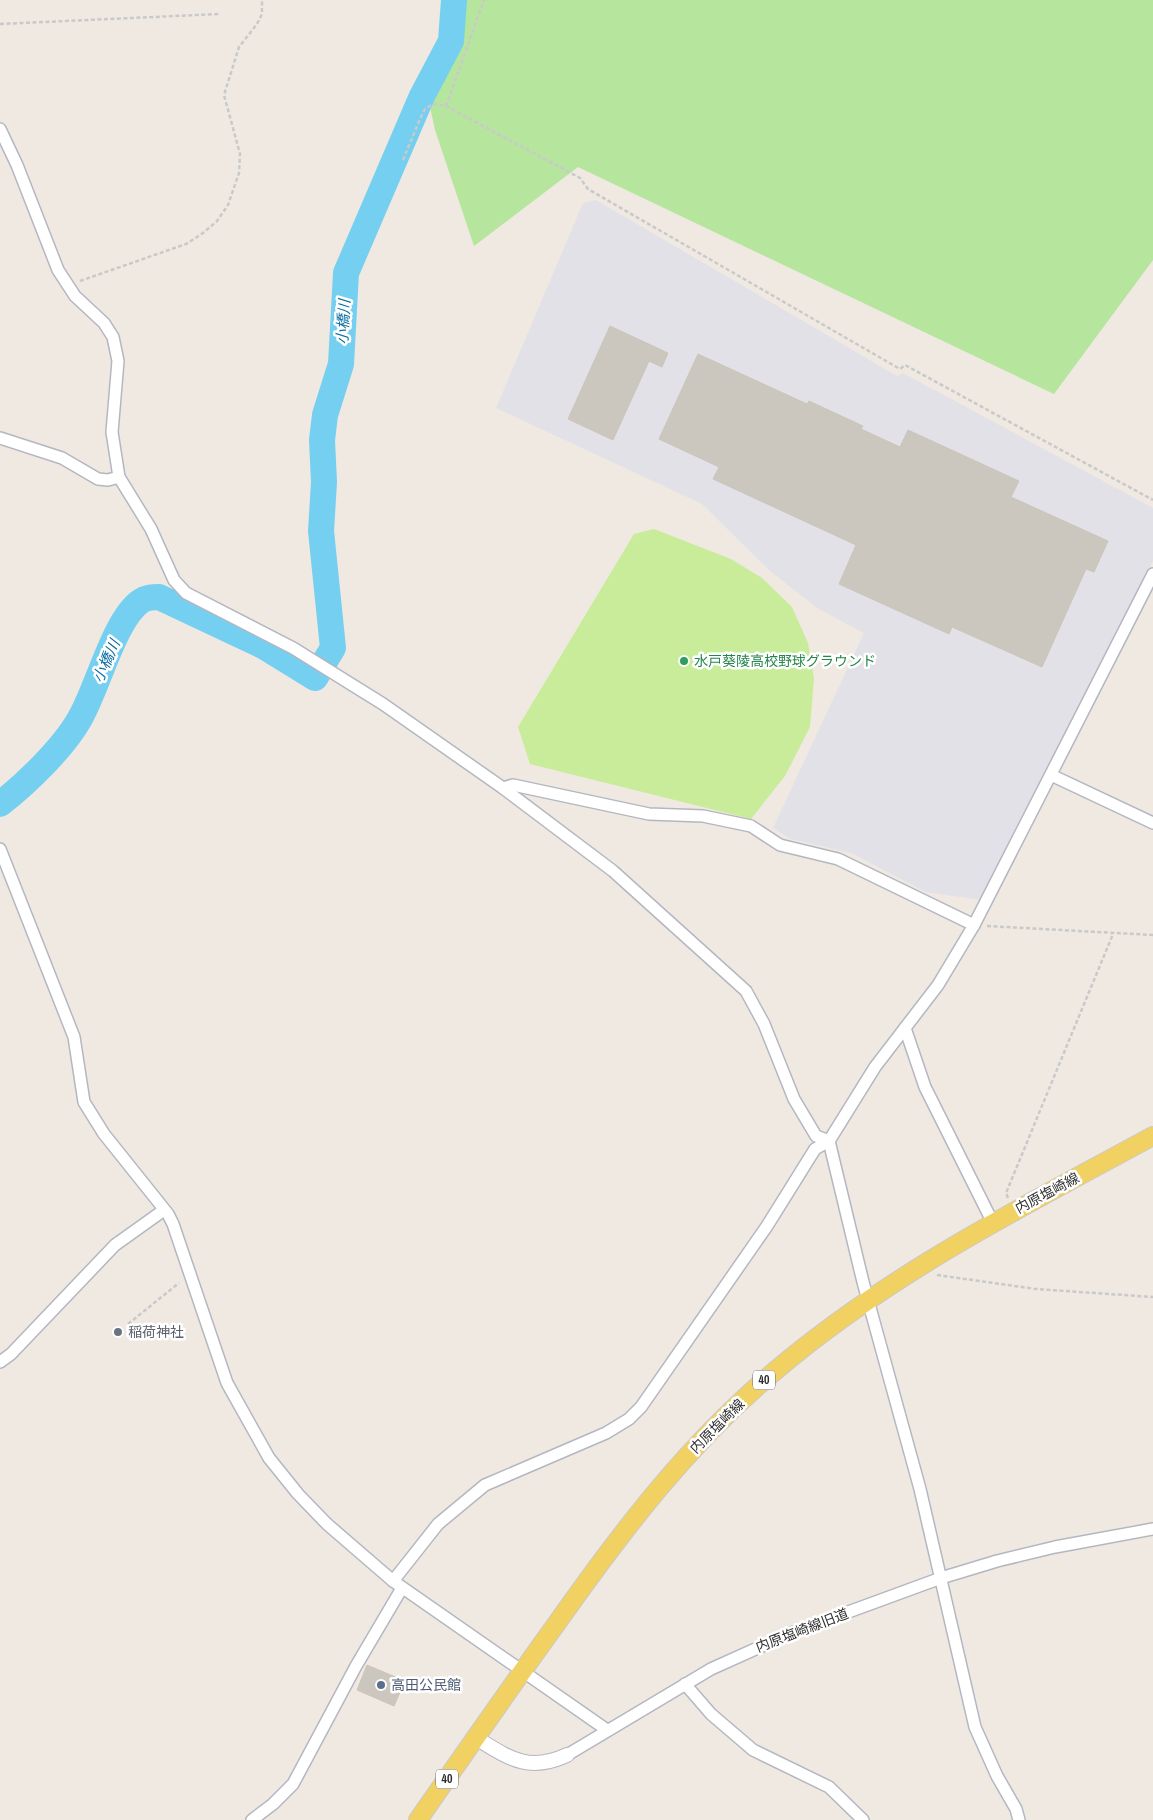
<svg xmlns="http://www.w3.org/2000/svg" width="1153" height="1820" font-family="'Archivo Narrow','Noto Sans JP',sans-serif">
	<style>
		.industrial { fill: #e3e1e8 }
		.green { fill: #b6e59e }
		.pitch { fill: #c9ec9a }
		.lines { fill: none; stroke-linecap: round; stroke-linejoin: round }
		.river { stroke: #75cff0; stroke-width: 26 }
		.building { fill: #cbc7bf; stroke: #cbc5ba }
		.minor-casing { stroke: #b4b7c1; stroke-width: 14 }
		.tertiary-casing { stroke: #b4b7c1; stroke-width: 16 }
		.primary-casing { stroke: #c9c9c9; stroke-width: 20 }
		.path { stroke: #c9c9c9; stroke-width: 2.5; stroke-dasharray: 4 2.5; stroke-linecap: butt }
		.minor { stroke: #fff; stroke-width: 11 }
		.tertiary { stroke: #fff; stroke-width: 14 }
		.primary { stroke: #f2d163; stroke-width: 18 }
		.leisure-dot { fill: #2e9e5b; stroke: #fff; stroke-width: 2 }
		.worship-dot { fill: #6b7280; stroke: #fff; stroke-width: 2 }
		.service-dot { fill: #5c6f8a; stroke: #fff; stroke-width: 2 }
		.labels { text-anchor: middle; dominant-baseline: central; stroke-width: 5; stroke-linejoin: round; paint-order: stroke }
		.shield { fill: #fff; stroke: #6d6d6d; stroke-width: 1 }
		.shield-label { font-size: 12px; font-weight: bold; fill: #2e2e2e }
		.leisure-label { font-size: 14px; fill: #27864d; stroke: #fff; text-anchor: start }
		.street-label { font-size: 14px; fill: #2e2e2e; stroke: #fff }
		.worship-label { font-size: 14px; fill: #5b616d; stroke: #fff; text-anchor: start }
		.service-label { font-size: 14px; fill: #4e5e75; stroke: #fff; text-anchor: start }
		.water-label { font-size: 15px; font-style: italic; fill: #0d6fa3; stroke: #fff }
	</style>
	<rect width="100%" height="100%" fill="#efe9e1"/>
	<!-- industrial -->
	<path class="industrial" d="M596,200L897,376L903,373L1153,508V561L982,900L926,892L851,853L791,839L773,828L864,633L817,608L770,571L702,504L496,408L583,203Z"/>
	<!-- green -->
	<path class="green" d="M459,0H1153V260L1054,394L578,167L474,246L435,130L430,107Z"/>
	<!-- pitch -->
	<path class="pitch" d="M654,529L731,559L762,578L792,607L808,643L814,679L810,727L785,776L751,819L530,764L518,727L634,534Z"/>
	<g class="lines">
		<!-- river -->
		<g class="river">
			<path d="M325,661L333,648L321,531L324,482L322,440L325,415L341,364L346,273L422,96L451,41L454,0"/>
			<path d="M0,804C26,784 63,748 79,720C97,691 114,619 141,601C147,597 153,597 159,597L263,646L315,678L317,675"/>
		</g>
	</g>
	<!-- building -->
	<g class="building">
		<path d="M610,326L668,353L662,367L649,361L613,440L568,419Z"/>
		<path d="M698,354L807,404L809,401L863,426L861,429L900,447L908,430L1019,481L1011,497L1108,541L1094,572L1086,569L1042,667L952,627L949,634L839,584L856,545L713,479L719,467L659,439Z"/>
		<path d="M367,1665L405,1681L394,1706L357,1690Z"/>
	</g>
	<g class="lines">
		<!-- minor casing -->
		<g class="minor-casing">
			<g id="minor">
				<path d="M0,129L17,165L58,270L75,296L104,323L113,337L118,361L112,432L119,477L151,529L174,580L186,593L293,648L383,704L503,788L613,871L746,991L764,1024L794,1099L816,1136L829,1141"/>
				<path d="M0,438L62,458L98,479L108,480L119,477"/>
				<path d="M1051,775L1153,823"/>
				<path d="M503,788L513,785L649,814L703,816L751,826L780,845L838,859L974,925"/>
				<path d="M0,849L74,1037L84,1102L104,1134L168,1214L173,1224L227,1383L269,1458L298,1494L327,1524L393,1581L607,1730"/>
				<path d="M905,1028L925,1087L993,1223"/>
				<path d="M0,1362L11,1354L115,1245L164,1210"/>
				<path d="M393,1581L438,1524L485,1485L606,1433L629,1419L641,1407L767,1226L815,1149L829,1141"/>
				<path d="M685,1684L711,1714L753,1750L829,1787L863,1820"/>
				<path d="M567,1755L711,1669L791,1633L941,1578L997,1561L1055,1547L1153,1529"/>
				<path d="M252,1820L273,1804L293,1784L356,1666L402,1588"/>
				<path d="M1019,1820L1016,1809L997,1776L975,1727L920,1489L863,1282L829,1141L875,1067L938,985L974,925L1153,574"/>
			</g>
		</g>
		<!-- tertiary casing -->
		<g class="tertiary-casing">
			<path id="tertiary" d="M476,1738C509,1758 528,1773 567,1755"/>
		</g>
		<!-- primary casing -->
		<g class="primary-casing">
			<path id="primary" d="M418,1820C464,1754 510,1688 557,1623C622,1531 688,1444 775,1371C889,1274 1022,1207 1153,1136"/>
		</g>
		<!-- path -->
		<g class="path">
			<path d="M0,24L219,14"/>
			<path d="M446,106L484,0"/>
			<path d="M403,160L420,119L425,109L433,104L446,106L580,178L588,189L900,369L905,365L1153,500"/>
			<path d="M80,281L186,244L203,233L217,221L228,205L239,173L240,154L224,95L239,47L257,24L262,14V0"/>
			<path d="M987,926L1153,935"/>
			<path d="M1008,1198L1006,1193L1113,934"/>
			<path d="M937,1275L1036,1289L1153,1297"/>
			<path d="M128,1324L179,1283"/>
		</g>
		<!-- minor -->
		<use href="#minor" class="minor"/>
		<!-- tertiary -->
		<use href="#tertiary" class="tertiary"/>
		<!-- primary -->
		<use href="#primary" class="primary"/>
	</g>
	<!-- markers -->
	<circle class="leisure-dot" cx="684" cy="661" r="5"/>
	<circle class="worship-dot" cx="118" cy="1332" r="5"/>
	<circle class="service-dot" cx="381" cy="1685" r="5"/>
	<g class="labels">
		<!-- shield labels -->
		<g class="shield">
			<rect x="753" y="1370.5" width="22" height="19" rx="4"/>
			<rect x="436" y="1769.5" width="22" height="19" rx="4"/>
		</g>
		<g class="shield-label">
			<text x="764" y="1380">40</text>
			<text x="447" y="1779">40</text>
		</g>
		<!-- leisure labels -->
		<g class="leisure-label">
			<text x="694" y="661">水戸葵陵高校野球グラウンド</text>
		</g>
		<!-- street labels -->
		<g class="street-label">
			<text transform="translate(1047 1193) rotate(-28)">内原塩崎線</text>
			<text transform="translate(717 1426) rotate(-45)">内原塩崎線</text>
			<text transform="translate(802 1630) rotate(-21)">内原塩崎線旧道</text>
		</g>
		<!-- worship labels -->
		<g class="worship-label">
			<text x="128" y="1332">稲荷神社</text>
		</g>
		<!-- service labels -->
		<g class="service-label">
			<text x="391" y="1685">高田公民館</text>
		</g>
		<!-- water labels -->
		<g class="water-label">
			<text transform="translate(343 322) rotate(-87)">小橋川</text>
			<text transform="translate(106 661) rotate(-66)">小橋川</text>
		</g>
	</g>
</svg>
